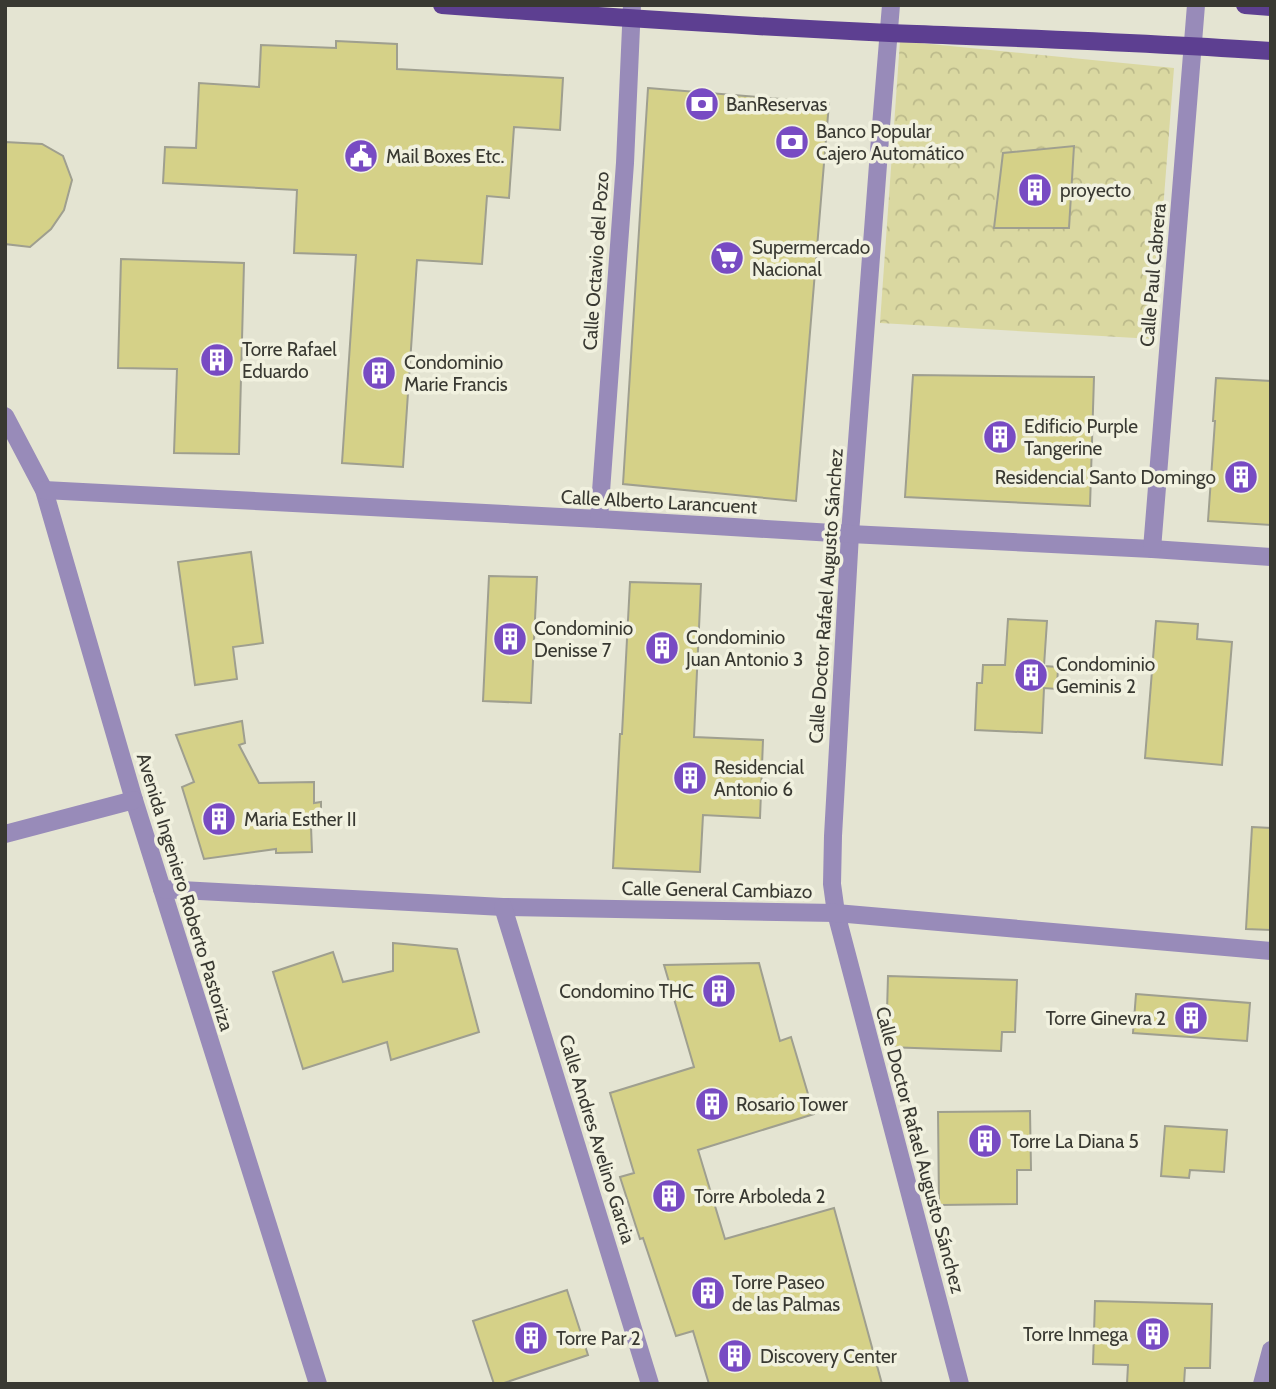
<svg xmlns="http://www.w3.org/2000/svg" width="1276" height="1389" font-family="Cabin,sans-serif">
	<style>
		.park { fill: url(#park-crowns) }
		.building { fill: #d5d188; stroke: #9f9f8f; stroke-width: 2 }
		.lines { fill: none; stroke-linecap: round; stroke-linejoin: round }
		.minor { stroke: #988bb9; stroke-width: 18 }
		.major { stroke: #5d3f91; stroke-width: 18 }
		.labels { text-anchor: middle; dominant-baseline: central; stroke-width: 7; stroke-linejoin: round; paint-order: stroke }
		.poi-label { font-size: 19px; fill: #393932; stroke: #f1f1df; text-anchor: start }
		.street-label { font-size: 19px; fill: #393932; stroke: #f1f1df }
	</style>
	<defs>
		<pattern id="park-crowns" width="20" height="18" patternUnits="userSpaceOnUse" patternTransform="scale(1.75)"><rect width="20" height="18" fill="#dad8a1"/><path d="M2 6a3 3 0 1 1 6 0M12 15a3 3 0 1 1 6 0" fill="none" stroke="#bcba8b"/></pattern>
	</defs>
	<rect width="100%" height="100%" fill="#e4e4d2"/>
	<!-- park -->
	<path class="park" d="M900,41L1174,68L1153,339L880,323Z"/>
	<!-- building -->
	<g class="building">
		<path d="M336,41L397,44V69L563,78L560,130L514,127L509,198L487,196L482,264L417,260L403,467L342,463L356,255L294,253L297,190L163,183L165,147L196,148L199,83L259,87L261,45L336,48Z"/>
		<path d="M648,88L829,103L796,501L623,484Z"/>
		<path d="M5,142L42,144L63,156L72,180L64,210L51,229L30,247L5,244Z"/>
		<path d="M1074,146L1069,228H994L1003,153Z"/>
		<path d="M121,259L244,263L239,454L174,453L177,369L118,368Z"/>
		<path d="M913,375L1094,377L1090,506L905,497Z"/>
		<path d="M1216,378L1271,381V525L1208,521L1215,421H1213Z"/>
		<path d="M251,552L263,643L233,647L237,679L195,685L178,562Z"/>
		<path d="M489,576L537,577L531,703L483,701Z"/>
		<path d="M630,582L701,584L694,737L763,740L760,818L703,815L700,872L613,868L620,734H622Z"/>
		<path d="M1008,619L1047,621L1044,666L1058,667L1057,689L1044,688L1042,733L975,730L977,683H982L983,665H1005Z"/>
		<path d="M1156,621L1198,624L1197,639L1232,642L1222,765L1145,758Z"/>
		<path d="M242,721L245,743L239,745L259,783L314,782V803L321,802V826H311L312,852L276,853V849L204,859L182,787L194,782L176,735Z"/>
		<path d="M1252,827L1271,828V930L1246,929Z"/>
		<path d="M393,943L457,949L479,1032L391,1060L387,1042L303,1069L273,972L333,952L343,982L393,971Z"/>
		<path d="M759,963L780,1041L791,1037L814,1114L698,1150L725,1239L834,1208L882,1384H709L693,1331L676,1336L643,1238L640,1239L620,1177L634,1173L610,1093L694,1067L664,965Z"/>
		<path d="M888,976L1017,980L1015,1032H1002L1001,1051L886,1047Z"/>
		<path d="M1136,994L1250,1003L1247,1041L1133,1033Z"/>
		<path d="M1030,1111L1031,1170H1017V1204L939,1205L938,1112Z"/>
		<path d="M1165,1126L1227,1130L1224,1172L1190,1170L1189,1178L1161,1176Z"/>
		<path d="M567,1290L588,1355L501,1384H494L473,1321Z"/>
		<path d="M1095,1301L1212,1304L1210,1368H1185L1184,1384H1127L1128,1365L1093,1364Z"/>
	</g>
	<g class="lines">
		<!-- minor -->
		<g class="minor">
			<path d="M891,5L880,138L850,534L833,836L832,884L836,913L960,1384"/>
			<path d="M5,416L44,490L134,800L318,1384"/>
			<path d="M44,490L599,519L850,534L1152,549L1271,557"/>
			<path d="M599,519L625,163L632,5"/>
			<path d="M1152,549L1196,5"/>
			<path d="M5,834L134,800"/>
			<path d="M162,889L503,907L836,913L1271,951"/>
			<path d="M503,907L650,1384"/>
			<path d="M1262,1384L1271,1350"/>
		</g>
		<!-- major -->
		<g class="major">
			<path d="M442,5C591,16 741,26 890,33C1017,38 1144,42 1271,51"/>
			<path d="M1245,5L1271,7"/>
		</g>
	</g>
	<!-- icons -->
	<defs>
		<g id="bank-disc" transform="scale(1.75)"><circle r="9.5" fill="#784bc3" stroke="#f1f1df"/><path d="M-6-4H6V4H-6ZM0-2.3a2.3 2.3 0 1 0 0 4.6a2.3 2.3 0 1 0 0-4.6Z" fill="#fff"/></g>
		<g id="civic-disc" transform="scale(1.75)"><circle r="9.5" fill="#784bc3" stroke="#f1f1df"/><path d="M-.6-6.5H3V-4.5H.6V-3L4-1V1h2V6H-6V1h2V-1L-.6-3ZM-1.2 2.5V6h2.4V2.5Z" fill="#fff"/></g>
		<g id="building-disc" transform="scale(1.75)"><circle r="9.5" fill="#784bc3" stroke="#f1f1df"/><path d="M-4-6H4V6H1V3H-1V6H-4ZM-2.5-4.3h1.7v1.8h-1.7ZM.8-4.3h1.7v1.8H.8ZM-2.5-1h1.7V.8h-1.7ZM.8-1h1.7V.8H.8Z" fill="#fff"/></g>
		<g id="supermarket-disc" transform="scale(1.75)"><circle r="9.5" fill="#784bc3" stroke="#f1f1df"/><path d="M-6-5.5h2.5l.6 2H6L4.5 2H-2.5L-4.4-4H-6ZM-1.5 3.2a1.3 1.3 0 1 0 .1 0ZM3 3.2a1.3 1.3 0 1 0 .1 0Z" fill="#fff"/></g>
	</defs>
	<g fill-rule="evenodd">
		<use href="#bank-disc" x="702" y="104"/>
		<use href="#bank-disc" x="792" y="142"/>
		<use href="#civic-disc" x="361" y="156"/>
		<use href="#building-disc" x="1035" y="190"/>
		<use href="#supermarket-disc" x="727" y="258"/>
		<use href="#building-disc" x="217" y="360"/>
		<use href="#building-disc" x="379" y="373"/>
		<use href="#building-disc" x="1000" y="437"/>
		<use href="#building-disc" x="1241" y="477"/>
		<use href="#building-disc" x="510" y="639"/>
		<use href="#building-disc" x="662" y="648"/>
		<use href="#building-disc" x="1031" y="675"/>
		<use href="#building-disc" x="690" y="778"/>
		<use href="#building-disc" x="219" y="819"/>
		<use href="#building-disc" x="719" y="991"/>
		<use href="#building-disc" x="1191" y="1018"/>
		<use href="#building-disc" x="712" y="1104"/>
		<use href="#building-disc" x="985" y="1141"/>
		<use href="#building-disc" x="669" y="1196"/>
		<use href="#building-disc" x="708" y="1293"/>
		<use href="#building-disc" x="1153" y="1334"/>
		<use href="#building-disc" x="531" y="1338"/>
		<use href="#building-disc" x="735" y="1356"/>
	</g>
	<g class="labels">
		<!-- poi labels -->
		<g class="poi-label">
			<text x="726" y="104">BanReservas</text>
			<text x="816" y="131">Banco Popular<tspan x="816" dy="22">Cajero Automático</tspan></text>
			<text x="386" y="156">Mail Boxes Etc.</text>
			<text x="1060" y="190">proyecto</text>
			<text x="752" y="247">Supermercado<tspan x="752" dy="22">Nacional</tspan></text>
			<text x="242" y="349">Torre Rafael<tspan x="242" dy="22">Eduardo</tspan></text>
			<text x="404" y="362">Condominio<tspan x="404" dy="22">Marie Francis</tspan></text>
			<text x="1024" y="426">Edificio Purple<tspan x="1024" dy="22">Tangerine</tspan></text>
			<text x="1216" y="477" text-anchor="end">Residencial Santo Domingo</text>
			<text x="534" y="628">Condominio<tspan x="534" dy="22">Denisse 7</tspan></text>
			<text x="686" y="637">Condominio<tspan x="686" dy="22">Juan Antonio 3</tspan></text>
			<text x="1056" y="664">Condominio<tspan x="1056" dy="22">Geminis 2</tspan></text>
			<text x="714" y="767">Residencial<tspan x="714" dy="22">Antonio 6</tspan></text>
			<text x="244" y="819">Maria Esther II</text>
			<text x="694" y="991" text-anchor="end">Condomino THC</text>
			<text x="1166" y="1018" text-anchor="end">Torre Ginevra 2</text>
			<text x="736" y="1104">Rosario Tower</text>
			<text x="1010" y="1141">Torre La Diana 5</text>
			<text x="694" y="1196">Torre Arboleda 2</text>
			<text x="732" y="1282">Torre Paseo<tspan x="732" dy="22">de las Palmas</tspan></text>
			<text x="1128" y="1334" text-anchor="end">Torre Inmega</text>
			<text x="556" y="1338">Torre Par 2</text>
			<text x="760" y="1356">Discovery Center</text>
		</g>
		<!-- street labels -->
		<g class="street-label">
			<text transform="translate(596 261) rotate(-86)">Calle Octavio del Pozo</text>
			<text transform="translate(1153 275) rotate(-85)">Calle Paul Cabrera</text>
			<text transform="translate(659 502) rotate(3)">Calle Alberto Larancuent</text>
			<text transform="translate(826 596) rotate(-86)">Calle Doctor Rafael Augusto Sánchez</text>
			<text transform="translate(717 890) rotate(1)">Calle General Cambiazo</text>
			<text transform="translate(185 892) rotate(73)">Avenida Ingeniero Roberto Pastoriza</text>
			<text transform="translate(597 1139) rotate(73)">Calle Andres Avelino Garcia</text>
			<text transform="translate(920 1150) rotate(75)">Calle Doctor Rafael Augusto Sánchez</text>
		</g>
	</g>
	<!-- border -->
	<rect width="1276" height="1389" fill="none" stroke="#393932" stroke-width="14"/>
</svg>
